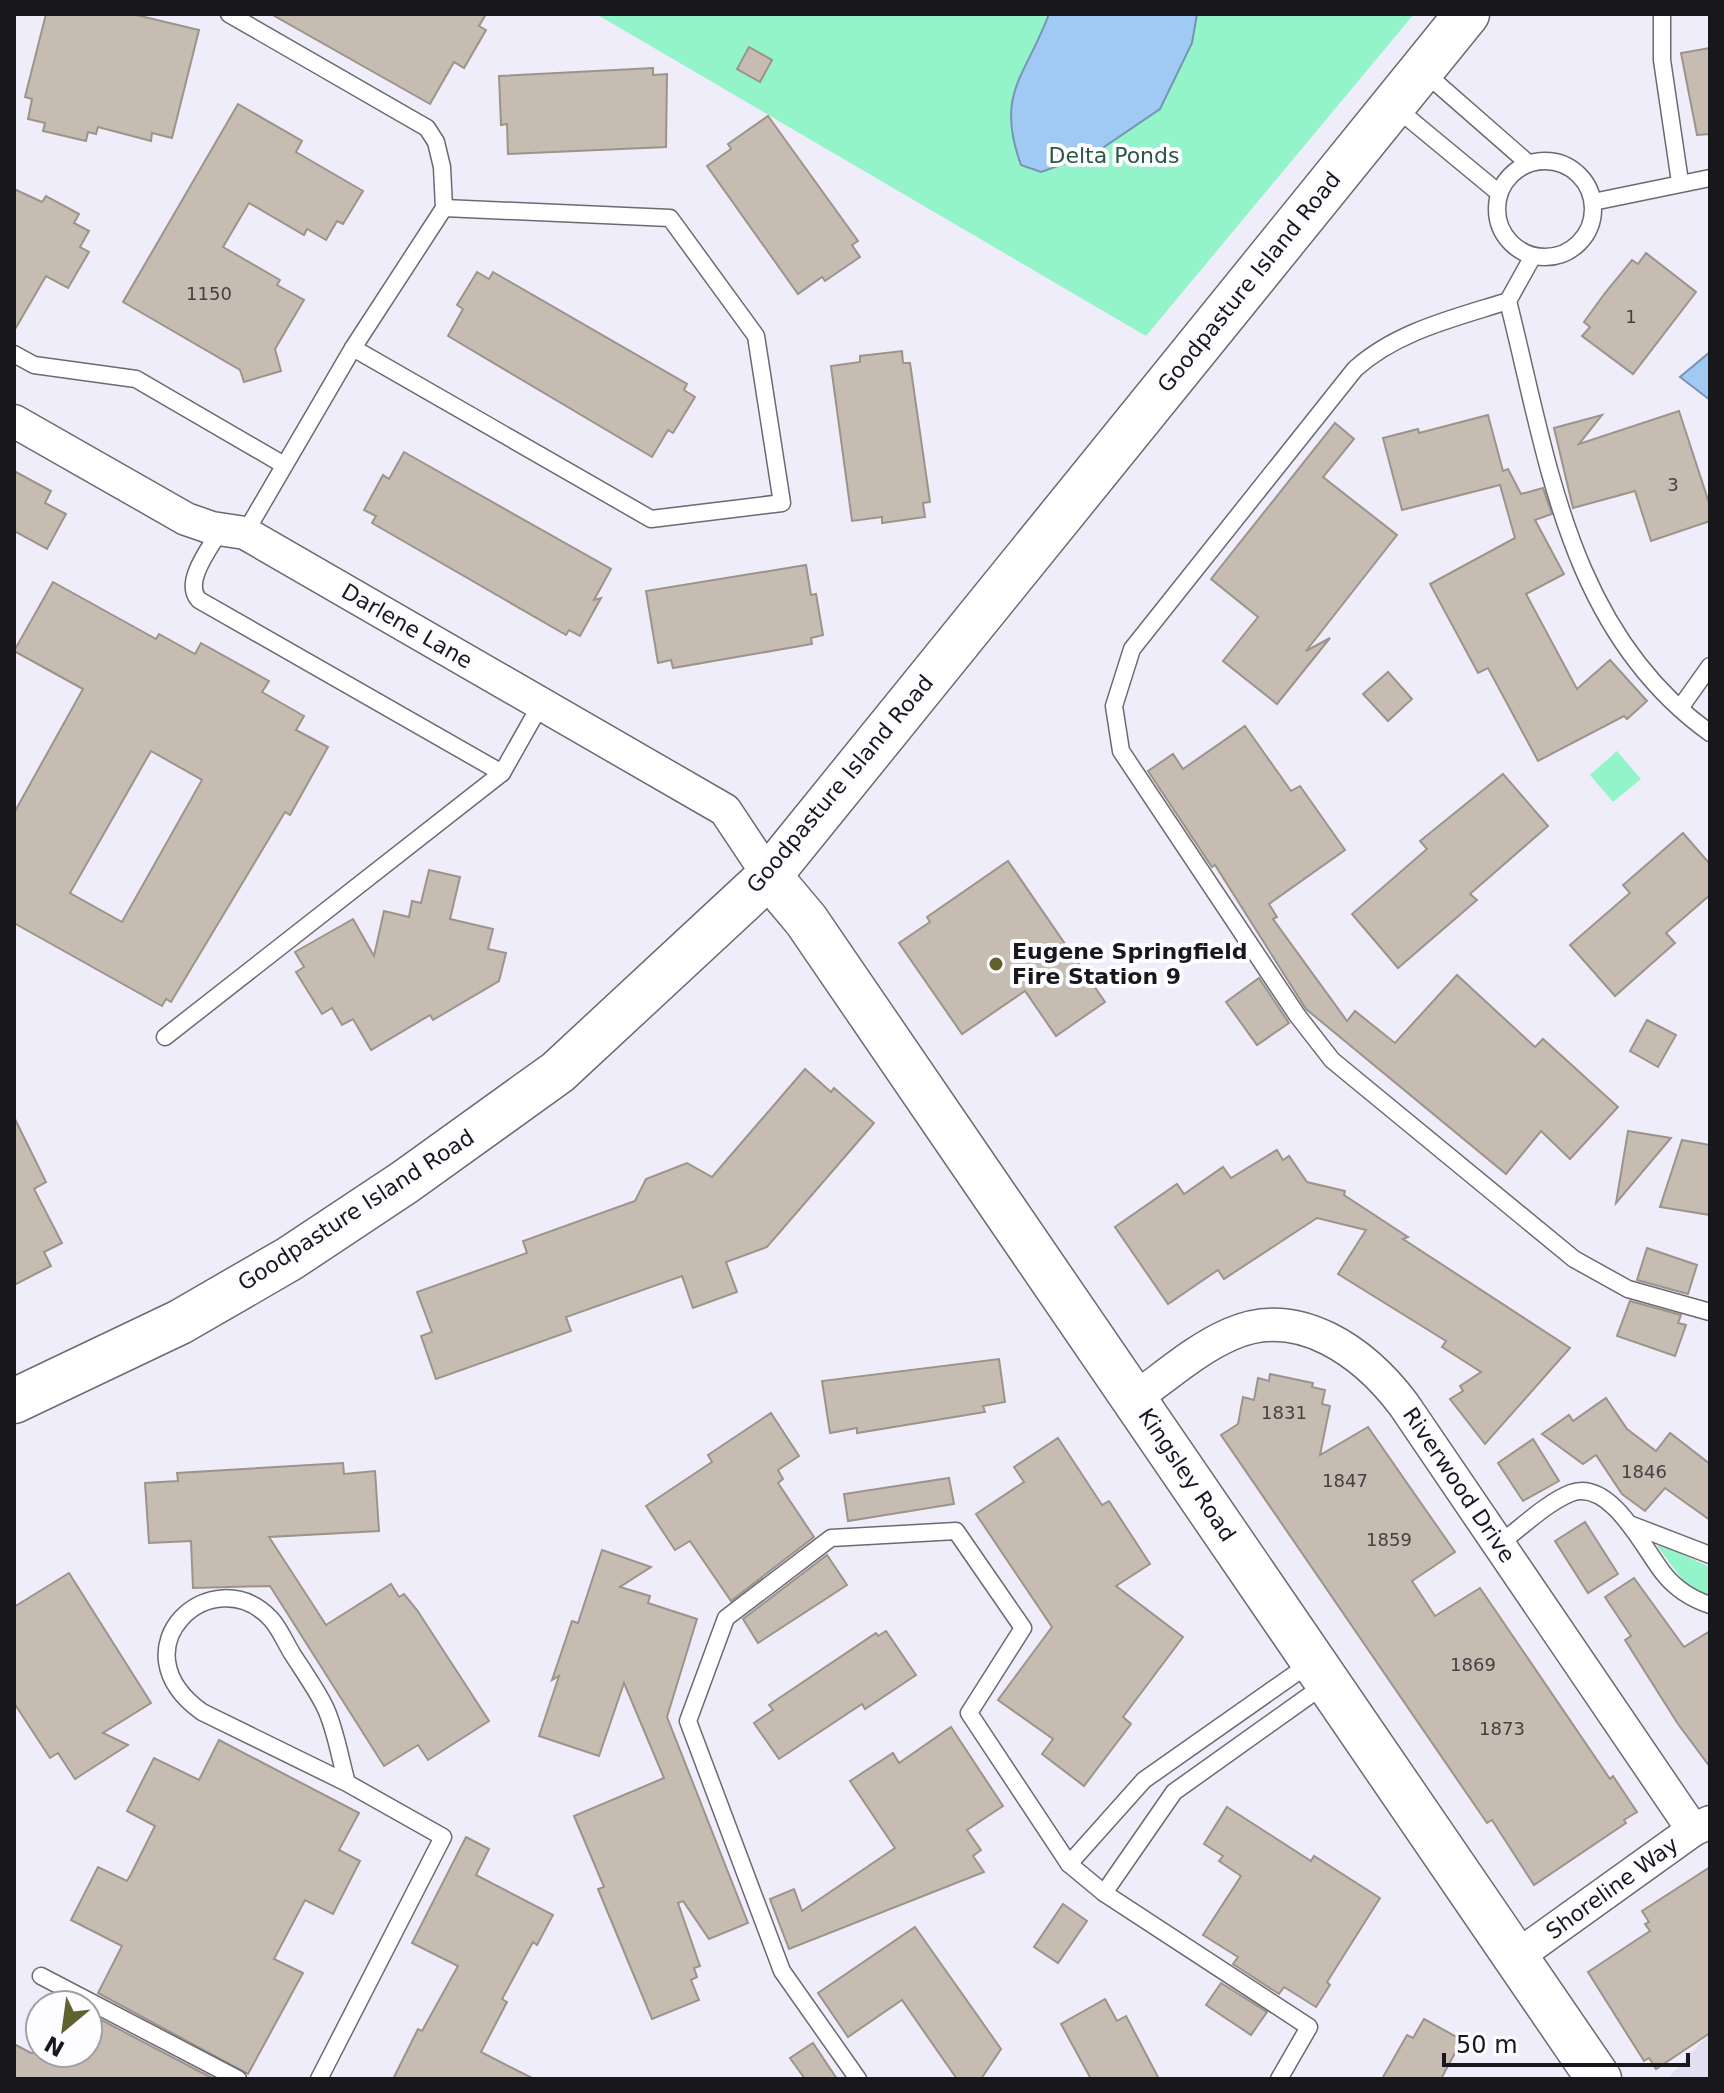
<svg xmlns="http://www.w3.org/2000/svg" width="1724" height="2093" font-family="'DejaVu Sans',sans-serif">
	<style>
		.built { fill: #e3dff3 }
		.green { fill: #94f4c9 }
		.water { fill: #a0caf3; stroke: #7794b2; stroke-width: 2 }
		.building { fill: #c6bcb2; stroke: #9d938a; stroke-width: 2; fill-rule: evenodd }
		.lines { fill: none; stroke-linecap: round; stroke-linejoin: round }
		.lane-casing { stroke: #6c6974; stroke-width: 19 }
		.street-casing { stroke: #6c6974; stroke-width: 35 }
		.secondary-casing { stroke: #6c6974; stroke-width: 47 }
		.lane { stroke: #fff; stroke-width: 16 }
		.street { stroke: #fff; stroke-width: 32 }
		.secondary { stroke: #fff; stroke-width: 44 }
		.poi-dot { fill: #5f622f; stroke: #fdfcff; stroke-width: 3 }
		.labels { text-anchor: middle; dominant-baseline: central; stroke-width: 8; stroke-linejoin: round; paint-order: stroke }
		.number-label { font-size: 18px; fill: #444042 }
		.park-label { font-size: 22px; fill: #295743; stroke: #fdfcff }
		.street-label { font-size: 22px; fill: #18171c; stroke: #fdfcff }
		.poi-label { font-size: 22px; font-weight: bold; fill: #18171c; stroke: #fdfcff; text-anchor: start }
	</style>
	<rect width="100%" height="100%" fill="#f0edfb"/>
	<!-- built -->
	<path class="built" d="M1710,2033V2079H1667Z"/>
	<!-- green -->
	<g class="green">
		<path d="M596,14H1414L1146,336Z"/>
		<path d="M1617,751L1641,779L1613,802L1590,775Z"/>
		<path d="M1661,1545L1710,1567V1596L1685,1583L1657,1546Z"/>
	</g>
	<!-- water -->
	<g class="water">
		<path d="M1049,14H1197L1192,43L1160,109L1095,153L1041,172L1021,165C995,93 1025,78 1049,14Z"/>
		<path d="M1710,352V400L1680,377Z"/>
	</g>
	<!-- building -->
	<g class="building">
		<path d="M46,14H132L199,30L172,138L152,133L151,141L98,127L96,134L88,132L86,141L43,131L45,123L28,119L32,99L25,97Z"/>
		<path d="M271,14H486L479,26L486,30L464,68L454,62L430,104Z"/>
		<path d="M749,47L772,60L760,82L737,69Z"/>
		<path d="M1710,48V134L1697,135L1681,53Z"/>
		<path d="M653,68V75L667,74L666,147L508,154L507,124L501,125L499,76Z"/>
		<path d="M238,104L302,141L296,152L363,191L343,224L337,221L326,240L307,229L304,235L249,203L223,247L280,280L277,285L304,300L275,349L281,371L244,382L240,370L123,302Z"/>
		<path d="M768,116L858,241L852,245L860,257L825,281L822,277L798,294L707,166L731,149L728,144Z"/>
		<path d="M14,189L42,202L46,196L79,214L74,223L89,231L80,247L89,252L68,288L46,276L14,331Z"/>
		<path d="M1646,253L1696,292L1633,374L1582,336L1590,327L1584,322L1605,293L1632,260L1638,264Z"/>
		<path d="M477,272L489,279L493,272L687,384L684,390L695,397L673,433L668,430L652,457L448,336L463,309L457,305Z"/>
		<path d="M902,351L903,363H910L930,502L923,503L925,517L882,523V517L852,521L831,366L860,362V356Z"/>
		<path d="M1679,411L1710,506V521L1651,541L1635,491L1573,508L1554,428L1602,415L1579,444Z"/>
		<path d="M1488,415L1503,471L1508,469L1521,494L1543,488L1552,514L1535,520L1564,574L1526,594L1577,689L1610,660L1647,701L1627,719L1624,716L1538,761L1488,668L1478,673L1430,584L1515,538L1500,485L1402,510L1383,438L1418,429L1419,433Z"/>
		<path d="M1335,423L1354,439L1323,477L1397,535L1306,651L1330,638L1277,704L1223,661L1258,617L1211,579Z"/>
		<path d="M404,452L611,569L594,600L601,598L580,636L569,630L566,635L372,523L376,516L364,510L383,475L389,479Z"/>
		<path d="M14,471L51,491L45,503L66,514L47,549L14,531Z"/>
		<path d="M806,565L811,595L816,594L823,635L811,638L812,644L673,668L671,660L658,663L646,591Z"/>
		<path d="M53,582L156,639L159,634L195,654L201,643L269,681L262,692L304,716L296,730L328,747L290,815L285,812L171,1002L166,999L162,1006L14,923V813L83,689L14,651ZM151,751L202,780L122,922L70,893Z"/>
		<path d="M1388,672L1412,699L1388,721L1363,694Z"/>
		<path d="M1245,726L1291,791L1300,786L1345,850L1269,904L1277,917L1273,919L1347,1021L1355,1011L1395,1043L1457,975L1535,1047L1543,1039L1618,1107L1570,1159L1541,1131L1506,1174L1306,1009L1215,865L1212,867L1148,771L1173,754L1183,769Z"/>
		<path d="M1503,774L1548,826L1470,894L1477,900L1398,968L1352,914L1427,849L1420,841Z"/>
		<path d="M1683,833L1710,864V895L1666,933L1675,943L1615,996L1570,945L1630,893L1623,885Z"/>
		<path d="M1008,861L1105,1002L1056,1036L1025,991L962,1034L899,943L930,922L927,917Z"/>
		<path d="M429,870L460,877L450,919L493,929L488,949L506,953L499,981L433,1020L430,1015L371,1050L353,1019L342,1025L332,1008L322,1014L296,972L304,967L295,952L353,919L374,956L384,911L409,917L412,901L421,903Z"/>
		<path d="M1259,978L1289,1023L1257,1045L1226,1002Z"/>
		<path d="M1647,1020L1676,1035L1658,1067L1630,1051Z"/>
		<path d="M805,1069L831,1092L834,1088L874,1123L767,1247L726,1262L737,1292L693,1308L682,1276L566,1317L571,1331L436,1379L421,1336L432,1332L417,1292L527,1253L523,1241L635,1201L646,1179L687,1163L712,1177Z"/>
		<path d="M14,1117L46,1182L34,1189L62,1243L44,1252L51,1266L14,1285Z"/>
		<path d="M1628,1131L1671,1138L1616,1203Z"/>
		<path d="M1682,1140L1710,1145V1215L1660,1207Z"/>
		<path d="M1277,1150L1283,1160L1289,1156L1307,1182L1345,1191L1344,1195L1408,1237L1403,1239L1570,1348L1485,1444L1450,1399L1463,1391L1460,1386L1481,1372L1442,1347L1446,1341L1338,1274L1366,1230L1317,1218L1224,1279L1218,1270L1168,1304L1115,1227L1177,1184L1184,1194L1223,1167L1231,1178Z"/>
		<path d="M1647,1248L1697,1265L1688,1294L1637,1280Z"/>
		<path d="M1630,1301L1681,1315L1678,1323L1686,1325L1675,1356L1617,1336Z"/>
		<path d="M999,1359L1005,1402L983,1406L985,1412L857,1433V1428L830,1433L822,1381Z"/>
		<path d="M1270,1374L1313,1383L1312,1387L1325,1390L1322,1404L1330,1406L1320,1455L1368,1427L1455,1552L1412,1581L1435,1616L1480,1588L1610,1779L1613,1776L1637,1812L1624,1820L1626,1823L1534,1885L1492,1820L1487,1823L1221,1435L1238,1424L1243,1397L1254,1400L1258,1378L1269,1381Z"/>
		<path d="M1606,1398L1627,1429L1656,1451L1670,1433L1710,1464V1520L1665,1488L1645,1511L1622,1494L1596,1455L1583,1464L1542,1434L1569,1415L1573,1421Z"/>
		<path d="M771,1413L799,1456L778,1470L783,1479L778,1483L814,1537L731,1601L690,1541L675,1550L646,1506L712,1462L708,1455Z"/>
		<path d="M1058,1438L1102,1505L1109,1501L1150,1564L1116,1586L1183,1637L1123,1717L1131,1724L1084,1786L1042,1754L1053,1739L998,1700L1052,1627L976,1514L1024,1482L1014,1467Z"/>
		<path d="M1533,1439L1559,1481L1523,1501L1498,1463Z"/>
		<path d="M343,1463L344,1474L375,1471L379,1531L269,1537L326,1625L391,1584L399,1597L404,1594L417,1610L489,1721L428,1760L418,1745L384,1766L270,1586L193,1588L191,1541L149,1543L145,1483L178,1481L177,1473Z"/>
		<path d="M949,1478L954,1504L848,1521L844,1494Z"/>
		<path d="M1585,1522L1618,1574L1588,1593L1555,1541Z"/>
		<path d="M602,1550L651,1567L620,1587L650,1596L648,1603L697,1619L667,1717L748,1923L709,1939L683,1901L678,1903L700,1966L694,1968L697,1977L691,1980L699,2000L652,2019L598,1889L604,1887L574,1816L664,1778L624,1683L599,1756L539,1736L559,1676L552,1680L572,1621L578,1623Z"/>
		<path d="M827,1555L847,1585L758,1643L743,1619Z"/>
		<path d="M69,1573L151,1703L103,1733L128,1745L75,1779L58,1753L50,1758L14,1703V1607Z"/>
		<path d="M1634,1578L1684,1647L1710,1631V1767L1678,1724L1625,1640L1631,1636L1605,1597Z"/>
		<path d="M886,1631L916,1675L865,1709L862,1704L779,1759L754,1723L773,1710L769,1705L876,1633L878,1636Z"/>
		<path d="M951,1727L1003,1806L967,1830L981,1850L973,1856L984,1872L789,1949L770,1899L794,1889L802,1911L895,1848L850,1781L893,1753L899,1763Z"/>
		<path d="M219,1740L359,1813L339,1850L360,1861L333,1914L305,1900L274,1959L303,1973L248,2074L98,1993L122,1946L71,1920L98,1867L127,1881L131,1874L155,1826L127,1811L154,1758L199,1780Z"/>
		<path d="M1227,1807L1311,1861L1314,1856L1380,1898L1327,1982L1330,1985L1316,2007L1284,1987L1279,1994L1233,1964L1238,1957L1203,1935L1241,1876L1219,1861L1223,1856L1204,1844Z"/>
		<path d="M466,1837L489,1849L476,1875L553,1915L537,1945L533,1942L502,1999L507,2002L481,2052L534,2079H393L418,2029L422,2031L458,1966L412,1943Z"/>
		<path d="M1710,1867V2033L1656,2069L1649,2058L1644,2061L1588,1972L1650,1931L1645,1924L1649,1922L1642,1911Z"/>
		<path d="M1063,1904L1087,1921L1058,1963L1034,1947Z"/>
		<path d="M915,1927L1001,2049L981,2079H957L902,2000L848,2037L818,1993Z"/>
		<path d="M1221,1983L1267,2012L1251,2035L1206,2005Z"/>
		<path d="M1105,1999L1117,2021L1126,2016L1159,2079H1091L1061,2024Z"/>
		<path d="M88,2013L214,2079H14V2044L31,2053H88Z"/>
		<path d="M1424,2019L1462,2040L1441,2079H1382L1407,2035L1413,2038Z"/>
		<path d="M813,2043L837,2079H805L790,2058Z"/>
	</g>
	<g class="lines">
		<!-- lane casing -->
		<g class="lane-casing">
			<g id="lane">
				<path d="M229,14L427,128L436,142L442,167L444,208L353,348L245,533"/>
				<path d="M1662,14V60L1680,182"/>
				<path d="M1424,72L1528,163"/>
				<path d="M1395,107L1499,193"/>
				<circle cx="1545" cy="209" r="48"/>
				<path d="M1593,202L1710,178"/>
				<path d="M1533,256L1508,301C1548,459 1568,631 1710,733"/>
				<path d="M1508,301C1455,318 1397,331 1355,369L1132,649L1114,706L1121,751L1297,1015L1332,1060L1574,1259L1628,1289L1710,1312"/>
				<path d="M353,348L651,519L782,503L756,336L670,218L444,208"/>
				<path d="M14,354L34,365L136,379L284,465"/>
				<path d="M221,529C211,547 182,582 199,600L502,773L541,704"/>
				<path d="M1680,708L1710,666"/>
				<path d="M165,1037L502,773"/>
				<path d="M1632,1525L1710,1555"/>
				<path d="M1499,1544C1521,1528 1546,1503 1571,1493C1611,1478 1645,1551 1664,1574C1676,1589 1692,1599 1710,1605"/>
				<path d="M1069,1864L1144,1780L1312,1662"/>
				<path d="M1104,1893L1174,1792L1327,1683"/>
				<path d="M41,1976L238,2079"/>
				<path d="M319,2079L443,1837L347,1783L202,1712C113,1648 213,1557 271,1619C280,1629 286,1644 293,1655C304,1672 316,1689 325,1707C336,1730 340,1759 347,1783"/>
				<path d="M858,2079L782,1971L688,1721L726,1618L831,1538L956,1531L1023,1628L969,1713L1069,1864L1104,1893L1309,2027L1279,2079"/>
			</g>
		</g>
		<!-- street casing -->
		<g class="street-casing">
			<g id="street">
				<path d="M14,421L186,519L212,528L245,533L725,810L769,876"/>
				<path d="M1134,1399C1165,1377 1196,1349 1231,1334C1299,1304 1365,1353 1404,1405L1693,1830"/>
				<path d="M1516,1957L1693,1830L1710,1822"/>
			</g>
		</g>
		<!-- secondary casing -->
		<g class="secondary-casing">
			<g id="secondary">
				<path d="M769,876L806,920L1599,2079"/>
				<path d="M14,1401L180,1322L289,1259L405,1182L558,1072L769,876L1467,14"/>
			</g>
		</g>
		<!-- lane -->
		<use href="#lane" class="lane"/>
		<!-- street -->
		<use href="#street" class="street"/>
		<!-- secondary -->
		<use href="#secondary" class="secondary"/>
	</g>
	<!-- markers -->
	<circle class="poi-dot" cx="996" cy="964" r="8"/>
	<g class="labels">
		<!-- number labels -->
		<g class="number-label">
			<text x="209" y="293">1150</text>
			<text x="1631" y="316">1</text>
			<text x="1673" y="484">3</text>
			<text x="1284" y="1412">1831</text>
			<text x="1644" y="1471">1846</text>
			<text x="1345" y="1480">1847</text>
			<text x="1389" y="1539">1859</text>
			<text x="1473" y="1664">1869</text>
			<text x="1502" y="1728">1873</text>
		</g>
		<!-- park labels -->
		<g class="park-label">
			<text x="1114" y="155">Delta Ponds</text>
		</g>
		<!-- street labels -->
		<g class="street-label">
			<text transform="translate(1249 282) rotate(-51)">Goodpasture Island Road</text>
			<text transform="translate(407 626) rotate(30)">Darlene Lane</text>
			<text transform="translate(840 784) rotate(-50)">Goodpasture Island Road</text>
			<text transform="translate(356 1210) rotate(-33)">Goodpasture Island Road</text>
			<text transform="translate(1187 1475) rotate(56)">Kingsley Road</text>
			<text transform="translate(1459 1485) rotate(56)">Riverwood Drive</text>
			<text transform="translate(1612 1888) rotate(-36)">Shoreline Way</text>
		</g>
		<!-- poi labels -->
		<g class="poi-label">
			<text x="1012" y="951">Eugene Springfield<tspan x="1012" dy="25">Fire Station 9</tspan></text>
		</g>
	</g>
	<!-- border -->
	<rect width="1724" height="2093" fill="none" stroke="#18171c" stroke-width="32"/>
	<!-- north arrow -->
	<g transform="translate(64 2029) rotate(209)"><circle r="38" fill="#fdfcff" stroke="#a1a0a4" stroke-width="2"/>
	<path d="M0-6L14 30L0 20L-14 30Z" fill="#5f622f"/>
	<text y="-12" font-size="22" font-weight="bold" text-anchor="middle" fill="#18171c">N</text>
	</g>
	<!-- scale -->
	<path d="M1444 2053v12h244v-12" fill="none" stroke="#18171c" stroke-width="4"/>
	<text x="1456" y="2053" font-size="24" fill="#18171c" stroke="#fdfcff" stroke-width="6" paint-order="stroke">50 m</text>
</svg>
